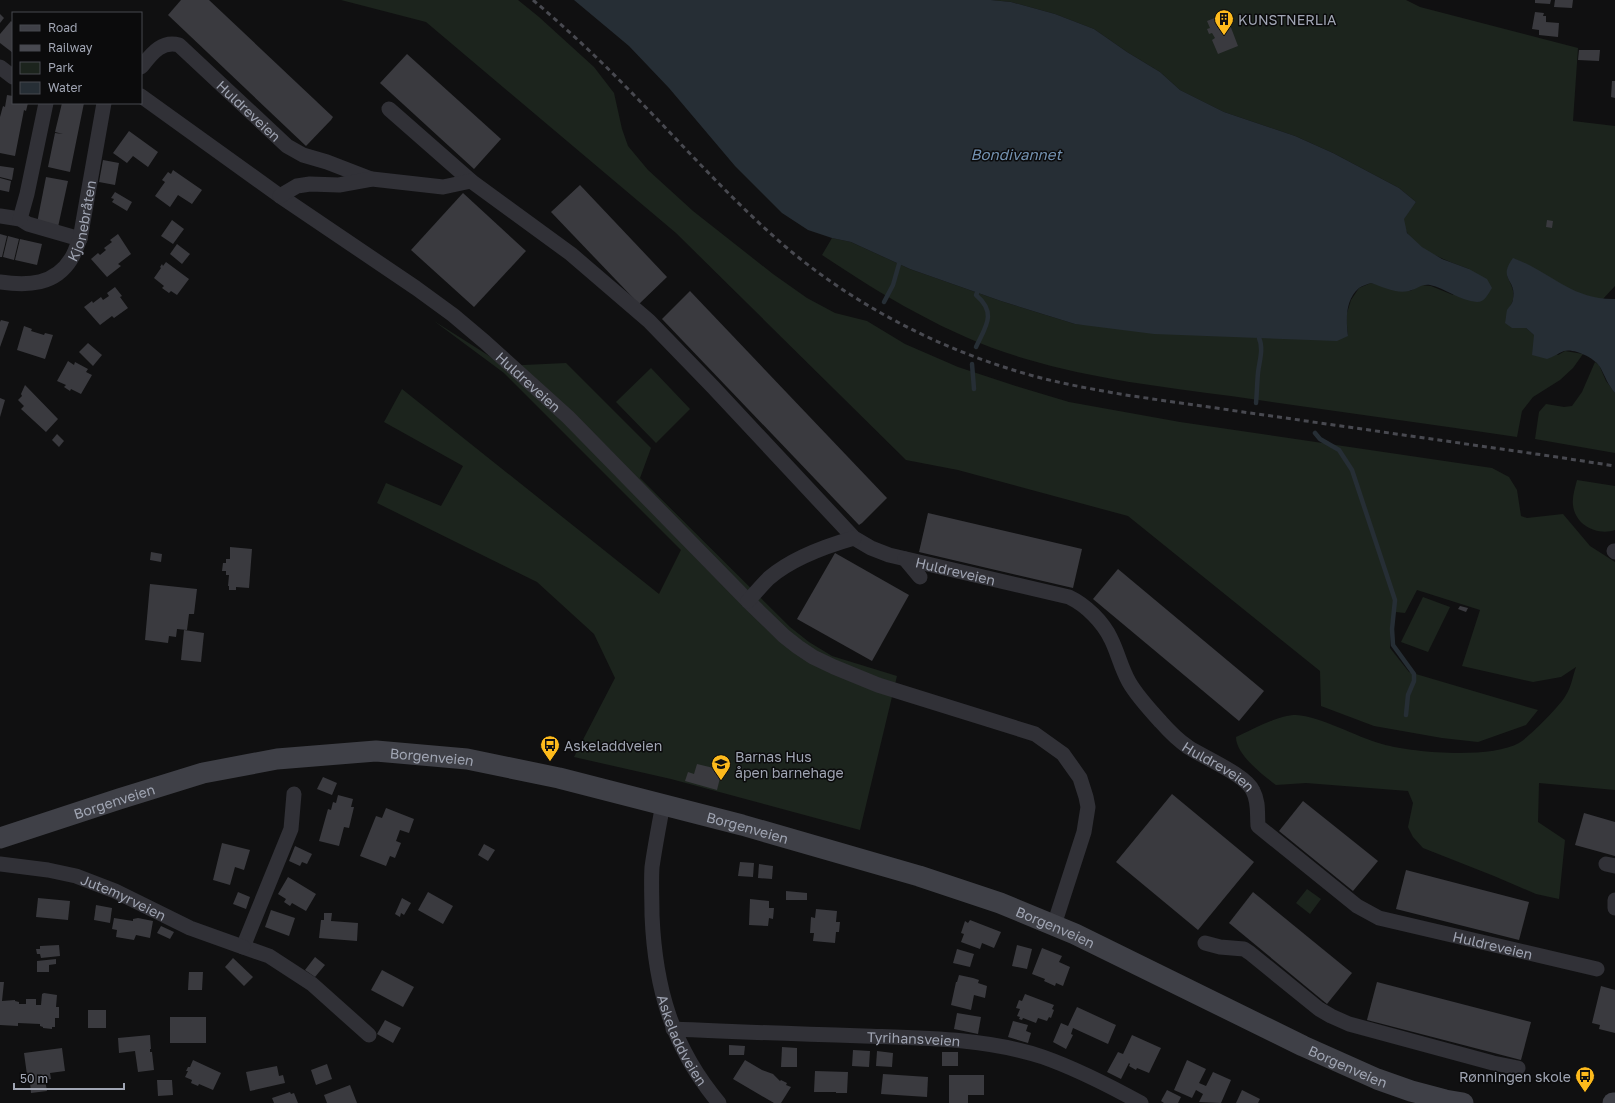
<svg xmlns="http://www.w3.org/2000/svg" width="1615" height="1103" font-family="'Golos Text',sans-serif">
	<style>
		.green { fill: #1c241d }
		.water { fill: #262e35 }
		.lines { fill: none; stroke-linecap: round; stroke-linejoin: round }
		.stream { stroke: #262e35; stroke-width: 4.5 }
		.building { fill: #3a3a3f }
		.street { stroke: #313137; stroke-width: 15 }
		.secondary { stroke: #3f4047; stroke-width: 21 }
		.rail { stroke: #484950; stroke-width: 3; stroke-dasharray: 5 4; stroke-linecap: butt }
		.labels { text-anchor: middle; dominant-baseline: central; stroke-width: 3; stroke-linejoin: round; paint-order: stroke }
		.poi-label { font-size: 14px; fill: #a0a5b3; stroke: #0b0b0c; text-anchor: start }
		.street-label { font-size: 14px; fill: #a0a5b3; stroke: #0b0b0c }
		.water-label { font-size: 15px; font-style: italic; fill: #7492b1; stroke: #0b0b0c }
	</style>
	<rect width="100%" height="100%" fill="#101011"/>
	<!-- green -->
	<g class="green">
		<path d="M341,0H518L539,17L594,67L614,93L622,129L628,146L648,170L693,211L773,274L807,298L835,313L867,321L905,344L958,367L1019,387L1069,402L1180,422L1492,468L1509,477L1517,490L1521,516L1527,518L1563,514L1590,546L1615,562V790L1539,783L1538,822L1565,840L1559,899L1536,894L1494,876L1423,848L1413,837L1408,827L1413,803L1408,791L1306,783L1276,785C1263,775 1236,755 1236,737C1252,730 1278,715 1296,715C1320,716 1356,737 1382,744C1413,753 1491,759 1519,743C1529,737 1561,705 1566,695C1571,688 1573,675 1576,667L1561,677L1533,682L1462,666L1480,610L1417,590L1405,613L1396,612L1391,621L1390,648L1409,672L1538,710L1526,725L1478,742L1442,738L1374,726L1321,706L1320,671L1128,516L958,470L906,460L676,233L426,22Z"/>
		<path d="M991,0H1406L1420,7L1578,48L1573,121L1615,126V286L1602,300C1591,297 1580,295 1569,289C1550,280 1534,266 1514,259C1497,278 1517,281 1513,300C1512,304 1509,308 1507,311L1512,328H1526L1558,355L1565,351L1583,354L1573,368L1560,380L1533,397L1522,411L1517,437C1422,423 1326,410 1231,396C1162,387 1093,379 1026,359C953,338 885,297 822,255L832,238L851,242L910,269L1001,301L1075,324L1348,336L1346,316L1351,300L1359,288L1371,283L1410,291L1421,285L1431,286L1453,295L1469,269C1448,261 1422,253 1408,234C1405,230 1404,224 1403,219L1416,202L1399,188L1333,153L1295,136L1224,112L1180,90L1160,72L1127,52L1094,29L1055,14L1011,2Z"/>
		<path d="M434,321L505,366L566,363L651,448L640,478L790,627L809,642L832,656L897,676L860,830L671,779L574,757L615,678L594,634L537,582L377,503L386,483L441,506L463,466L384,422L402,389L659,594L681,550L504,373Z"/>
		<path d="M1595,362L1599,365L1606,381L1615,393V453L1535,439L1539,412L1546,404L1564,407L1572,406L1582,392Z"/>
		<path d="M651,368L690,409L656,443L616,402Z"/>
		<path d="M1577,480L1615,486V530C1597,536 1575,525 1573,505C1572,497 1575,488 1577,480Z"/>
		<path d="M1423,597L1450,607L1428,652L1401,642Z"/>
		<path d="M1307,889L1321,899L1310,914L1296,903Z"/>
	</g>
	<!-- water -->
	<g class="water">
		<path d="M574,0H991L1011,2L1055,14L1094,29L1127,52L1160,72L1180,90L1224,112L1295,136L1333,153L1399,188L1416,202L1404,219L1407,233L1422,247L1442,259L1469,269L1487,279L1492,288C1488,294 1485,302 1477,302C1460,301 1445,288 1430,285C1420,284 1418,289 1409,291C1396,294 1383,287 1371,283C1367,284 1362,286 1359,288C1345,300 1346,320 1348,336L1337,341L1154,334L1075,324L1001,301L910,269L851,242L832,238L808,230L782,213L735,166L669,88L629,46Z"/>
		<path d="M1513,258C1551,272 1571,300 1615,299V393C1608,385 1605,376 1600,367C1595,358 1574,348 1564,351C1559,353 1553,357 1547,359L1532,355L1534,335L1526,328H1512L1505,323C1506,319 1506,314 1507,310C1509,307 1513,303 1513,299C1517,279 1497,280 1513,258Z"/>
	</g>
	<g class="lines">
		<!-- stream -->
		<g class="stream">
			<path d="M884,302L893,285L899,264"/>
			<path d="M976,347C986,326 997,313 976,295L977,293"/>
			<path d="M972,364L974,389"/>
			<path d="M1256,403C1257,393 1257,383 1258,373C1259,362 1264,349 1259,338"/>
			<path d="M1315,433L1320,439L1339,450L1352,470L1395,600L1392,629L1393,645L1414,674V681L1408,695L1406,715"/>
		</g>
	</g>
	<!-- building -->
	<g class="building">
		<path d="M181,0H209L333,117L331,120L306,146L168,15Z"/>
		<path d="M1535,0H1551L1550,4L1535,3Z"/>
		<path d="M1555,0H1573L1572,8L1554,7Z"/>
		<path d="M1535,12L1544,13L1543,16H1546V22L1559,23L1558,37L1539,35V30L1532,29Z"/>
		<path d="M0,14L4,18L0,23Z"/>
		<path d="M1222,15L1227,26L1230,25L1238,46L1218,54L1212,40L1215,38L1212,33L1209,34L1207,29L1210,28L1207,21Z"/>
		<path d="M11,21L13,23V53L0,43V34Z"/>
		<path d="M1579,50H1600L1599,61L1578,60Z"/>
		<path d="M407,54L501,139L474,169L380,83Z"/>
		<path d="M1612,81H1615V98L1611,97Z"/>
		<path d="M7,95L13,96V103H28L26,111L24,110L15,156L0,153V117L3,106L5,107Z"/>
		<path d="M62,103H84L70,172L48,167L55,133L63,134L55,132Z"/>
		<path d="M129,131L158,152L148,167L133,156L127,163L113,153Z"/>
		<path d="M103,160L119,163L115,185L99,182Z"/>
		<path d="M0,166L14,168L12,180L0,177Z"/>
		<path d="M173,170L202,190L192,204L178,195L170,207L155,196L165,182L162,180L168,172L171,174Z"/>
		<path d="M46,177L68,181L58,227L37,223Z"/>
		<path d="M0,178L11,181L9,192L0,190Z"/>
		<path d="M580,185L667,277L639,304L551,212Z"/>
		<path d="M115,192L132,202L127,211L112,202L114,199L111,198Z"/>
		<path d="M463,193L526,251L474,307L411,250Z"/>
		<path d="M172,220L184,229L173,244L161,236Z"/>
		<path d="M1547,220L1553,221L1552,228L1546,227Z"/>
		<path d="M0,234L7,236L2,257H0Z"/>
		<path d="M118,234L131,254L118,264L121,266L107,277L91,259L98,253L100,255L106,250L104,248L112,242L110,240Z"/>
		<path d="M8,236L19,239L14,260L3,257Z"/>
		<path d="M20,239L42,244L37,265L15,260Z"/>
		<path d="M177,244L190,254L182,264L170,254Z"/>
		<path d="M166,262L189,279L177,295L171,291L169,293L162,288L164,286L154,278L161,268L160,267L162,264L163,266Z"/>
		<path d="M115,287L122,296L120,297L128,308L114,318L112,316L100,325L84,307L92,301L93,303L101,297L103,300L109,296L107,293Z"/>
		<path d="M690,291L887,498L862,523L859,525L662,319Z"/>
		<path d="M1,320L9,322L0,347V322Z"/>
		<path d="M24,326L32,329L31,331L44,335L45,333L53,335L45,359L17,350Z"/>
		<path d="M88,343L102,355L93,366L79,352Z"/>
		<path d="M68,361L74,365L75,362L88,369L86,372L92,375L81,394L71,389L70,391L64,387L66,385L57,381Z"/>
		<path d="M25,385L58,419L46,432L21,409L24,406L18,400L22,396L21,394Z"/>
		<path d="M0,398L5,400L0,417Z"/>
		<path d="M57,434L64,441L59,447L52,440Z"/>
		<path d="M928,513L1082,549L1073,588L919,552Z"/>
		<path d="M230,547L252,549L249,588L236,587V590H229V586H228L229,575H226V571H222L223,563H226V559H230Z"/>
		<path d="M151,552L162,554L161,562L150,560Z"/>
		<path d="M835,553L909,595L872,661L797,619Z"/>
		<path d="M1118,569L1264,691L1239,721L1093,599Z"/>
		<path d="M150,584L197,589L194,614H189L187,630L177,629L176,637L169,636L168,643L145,640Z"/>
		<path d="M1460,606L1468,608L1466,612L1458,609Z"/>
		<path d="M184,630L204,633L201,662L181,660Z"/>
		<path d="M697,764L722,770L717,790L685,781L688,772L694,774Z"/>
		<path d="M323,777L337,783L332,795L317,789Z"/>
		<path d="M1172,794L1254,862L1198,930L1116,862Z"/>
		<path d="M338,795L353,799L351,807H354L349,828L344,827L339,846L319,841L328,809L331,810L333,802L336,803Z"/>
		<path d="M1303,801L1378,861L1353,891L1279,831Z"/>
		<path d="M386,808L414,819L409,833L400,830L396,841L401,843L395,858L390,856L386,866L360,856L376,816L382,818Z"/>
		<path d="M1584,813L1615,822V856L1575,845Z"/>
		<path d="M222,843L250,850L244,870L235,867L230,885L213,880Z"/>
		<path d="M484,844L495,850L488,861L478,855Z"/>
		<path d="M295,846L312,854L307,864L302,862L300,866L289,861Z"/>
		<path d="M740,862L754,863L753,877L738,876Z"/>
		<path d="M759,864L773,866L772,879L758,878Z"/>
		<path d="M1406,870L1529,902L1519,940L1396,909Z"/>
		<path d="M288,877L316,894L306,911L292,903L290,906L284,902L286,899L278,894Z"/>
		<path d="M786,891L807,893V900H786Z"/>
		<path d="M238,892L250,897L246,909L233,904Z"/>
		<path d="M428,892L453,906L443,924L418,910Z"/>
		<path d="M1253,892L1352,973L1327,1004L1229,923Z"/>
		<path d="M38,898L70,901L68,920L36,917Z"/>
		<path d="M402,898L411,903L404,915L401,913L400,917L395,914Z"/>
		<path d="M750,899L769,901V908H774L773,919L769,918L768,926L749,925Z"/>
		<path d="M96,905L112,908L110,923L94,920Z"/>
		<path d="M816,909L837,911L836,922H840L839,932H836L835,943L813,941L814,933H810L811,917L815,918Z"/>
		<path d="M271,910L295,918L289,936L265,927Z"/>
		<path d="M324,913H332L331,921L358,923L357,941L319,938L321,920H324Z"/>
		<path d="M114,918L133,921V919L138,918L153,921L150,938L136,935L134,940L116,937L117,930L112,929Z"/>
		<path d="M970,920L1001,932L994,948L982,943L980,949L961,942L964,934L961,933L965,921L968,923Z"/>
		<path d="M161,926L174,932L170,939L157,933Z"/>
		<path d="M59,945L60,956L41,958L40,954H37L36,949H40V946Z"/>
		<path d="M1017,945L1032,949L1027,969L1012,966Z"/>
		<path d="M1042,948L1062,956L1059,962L1070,967L1063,986L1056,983L1055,986L1044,981L1045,979L1032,974Z"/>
		<path d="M957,949L974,954L970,967L953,963Z"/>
		<path d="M315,957L325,965L315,977L305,970Z"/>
		<path d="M233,958L253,977L244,986L225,967Z"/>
		<path d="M56,959V964L49,965V972H37V961Z"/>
		<path d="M382,970L414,987L403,1007L371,990Z"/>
		<path d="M189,972H203L202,990H188Z"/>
		<path d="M959,975L973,978L979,980L978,983L987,986L985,998L974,995L971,1010L951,1005L956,982H957Z"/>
		<path d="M0,982H4L2,1001L15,1000V1001L19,1002V1004H26V999H36V1005H41L42,994L44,993L57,995L56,1007H59V1018H55V1027H52V1029L43,1028V1027L40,1026V1024L18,1023V1026L0,1025Z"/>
		<path d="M1377,982L1531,1022L1521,1060L1367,1020Z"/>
		<path d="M1601,986L1615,990V1033L1599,1029L1600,1025L1592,1023Z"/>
		<path d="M1025,994L1054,1005L1052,1009L1054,1010L1051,1018L1049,1017L1047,1021L1038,1018L1036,1023L1023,1018L1022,1020L1019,1019L1020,1017L1017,1016L1020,1009L1016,1008L1019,1000L1022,1001Z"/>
		<path d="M1077,1007L1116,1025L1108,1044L1073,1028L1071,1034L1073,1035L1066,1049L1053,1042L1061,1023L1068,1026Z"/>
		<rect x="88" y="1010" width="18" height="18"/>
		<path d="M957,1013L981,1017L978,1034L954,1029Z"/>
		<rect x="170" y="1017" width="36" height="26"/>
		<path d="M385,1020L401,1028L393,1043L377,1034Z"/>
		<path d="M1013,1021L1028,1025L1026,1031L1031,1033L1028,1043L1008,1037Z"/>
		<path d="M150,1035L151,1049H150V1052H152L154,1070L138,1072L135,1051L119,1053L118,1038Z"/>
		<path d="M1132,1035L1161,1048L1149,1073L1137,1068L1136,1070L1129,1066L1130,1064L1129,1063L1121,1079L1107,1072L1118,1052L1123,1054Z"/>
		<path d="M729,1045L745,1046L744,1055H729Z"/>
		<path d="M782,1047L797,1048V1067H781Z"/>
		<path d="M62,1048L65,1071L50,1073L51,1079L45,1080L47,1091L31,1093L30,1082H28L24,1053Z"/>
		<path d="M853,1050L870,1051L869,1067L852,1066Z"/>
		<path d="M877,1051L893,1053L892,1067L876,1066Z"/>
		<rect x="942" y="1052" width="16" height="14"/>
		<path d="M193,1060L221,1073L213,1090L199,1084L198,1086L191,1083L192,1080L185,1077L188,1071H186L188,1067H190Z"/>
		<path d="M745,1060L762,1070L773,1074L780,1081L781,1080L787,1083L786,1085L791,1087L781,1103H774L733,1079Z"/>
		<path d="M1187,1060L1206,1069L1199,1083L1206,1086L1213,1072L1231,1080L1221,1103L1199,1102L1203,1094L1196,1090L1192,1098L1174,1090Z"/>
		<path d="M327,1064L332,1079L316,1085L311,1070Z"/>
		<path d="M277,1066L279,1076L283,1075L285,1083L250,1091L246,1072Z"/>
		<path d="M815,1071L848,1072L847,1093H836V1092H814Z"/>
		<path d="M883,1074L928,1077L927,1097L881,1094Z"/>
		<path d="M949,1075H984V1095H968V1103H949Z"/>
		<path d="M157,1080H172L173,1095L158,1096Z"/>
		<path d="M350,1085L357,1103H327L324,1095Z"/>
		<path d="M1167,1090L1181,1097L1178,1103H1164L1161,1101Z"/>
		<path d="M1242,1090L1260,1099L1258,1103H1236Z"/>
		<path d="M290,1092L291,1094L294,1093L298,1103H274L272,1098Z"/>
	</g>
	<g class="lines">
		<!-- street -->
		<g class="street">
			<path d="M0,67L13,77"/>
			<path id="s1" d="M141,67C151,55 161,40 179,45L287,146L303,155L327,162L371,179"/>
			<path id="s2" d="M141,96L280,196L416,288L453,315L485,342L568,417L748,601L784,636L798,647L813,657L834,667L878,685L1035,734L1063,754L1080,778L1086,797L1088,807L1084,832L1054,925"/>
			<path d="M389,109L471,181"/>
			<path id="s3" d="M280,196L297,186L310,184L339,185L372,179L443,187L471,181L571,254L649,321L713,387L854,538L871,548L889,555L1069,597C1086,605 1103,622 1111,639C1118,653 1121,668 1129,682C1137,696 1150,710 1161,722C1169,731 1178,740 1188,747C1203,757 1246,775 1253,791C1259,802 1257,814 1258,826L1357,906L1379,918L1597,969"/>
			<path d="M0,216L20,219L28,224L80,239"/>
			<path d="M20,219L27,194L46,103"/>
			<path id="s4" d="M0,282C28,286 55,285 71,259C75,253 77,245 80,239L104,103"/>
			<path d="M1614,551L1615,552"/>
			<path d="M905,559L920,577"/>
			<path d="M748,601C755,593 762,585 769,578C791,559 826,546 854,538"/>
			<path d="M294,794L291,829L243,947L269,956L312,984L369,1035"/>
			<path id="s5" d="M663,804C659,825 655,846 652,867C651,883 652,899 652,915C655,988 672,1047 719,1103"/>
			<path id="s6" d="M0,864L48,870L76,876L115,891L190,928L243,947"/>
			<path d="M1606,864L1615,866"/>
			<path d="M1615,900V908"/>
			<path d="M1205,943L1220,947L1244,949L1250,953L1319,1009L1331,1016L1349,1024L1493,1063L1518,1068"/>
			<path id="s7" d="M673,1029C737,1032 800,1034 864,1036C923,1038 986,1038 1043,1057C1077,1069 1110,1086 1141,1103"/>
		</g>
		<!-- secondary -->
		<g class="secondary">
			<path id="s8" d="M0,838L119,799L203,773L277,759L376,751L467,759L559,778L742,825L919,876L1000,903L1075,934L1303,1046L1377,1079L1411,1091L1445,1100L1463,1103"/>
			<path d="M1613,1103H1615"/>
		</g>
		<!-- rail -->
		<path class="rail" d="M533,0C567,29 599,59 630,91C682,144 731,200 787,248C851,302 930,344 1010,369C1050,382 1091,389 1132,396L1557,457L1615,466"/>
	</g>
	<!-- icons -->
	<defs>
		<g id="building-pin" transform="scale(1)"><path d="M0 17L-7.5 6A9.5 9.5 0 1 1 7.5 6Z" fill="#fdba1c" stroke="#0b0b0c"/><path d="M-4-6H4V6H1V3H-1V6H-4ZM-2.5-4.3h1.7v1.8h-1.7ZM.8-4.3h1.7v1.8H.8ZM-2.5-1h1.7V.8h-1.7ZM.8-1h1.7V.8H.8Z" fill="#111"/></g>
		<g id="bus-pin" transform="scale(1)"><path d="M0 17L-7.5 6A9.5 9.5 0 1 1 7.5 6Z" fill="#fdba1c" stroke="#0b0b0c"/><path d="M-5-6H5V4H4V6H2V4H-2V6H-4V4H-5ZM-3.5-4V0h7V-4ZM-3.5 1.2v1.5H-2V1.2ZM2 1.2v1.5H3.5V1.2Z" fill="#111"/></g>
		<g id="school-pin" transform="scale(1)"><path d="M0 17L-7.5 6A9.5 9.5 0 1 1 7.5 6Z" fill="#fdba1c" stroke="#0b0b0c"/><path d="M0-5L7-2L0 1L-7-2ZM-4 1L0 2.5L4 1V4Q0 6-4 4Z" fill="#111"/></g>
	</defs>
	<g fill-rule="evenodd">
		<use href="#building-pin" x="1224" y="19"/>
		<use href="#bus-pin" x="550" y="745"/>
		<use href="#school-pin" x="721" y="764"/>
		<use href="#bus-pin" x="1585" y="1076"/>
	</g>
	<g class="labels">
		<!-- poi labels -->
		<g class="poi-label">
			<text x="1238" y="19">KUNSTNERLIA</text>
			<text x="564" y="745">Askeladdveien</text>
			<text x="735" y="756">Barnas Hus<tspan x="735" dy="16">åpen barnehage</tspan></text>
			<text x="1571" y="1076" text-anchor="end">Rønningen skole</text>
		</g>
		<!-- street labels -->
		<g class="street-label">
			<text stroke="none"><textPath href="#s1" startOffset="143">Huldreveien</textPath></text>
			<text stroke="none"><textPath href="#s4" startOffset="120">Kjonebråten</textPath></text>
			<text stroke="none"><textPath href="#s2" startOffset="482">Huldreveien</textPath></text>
			<text stroke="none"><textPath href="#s3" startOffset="828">Huldreveien</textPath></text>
			<text stroke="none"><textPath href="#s8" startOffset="444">Borgenveien</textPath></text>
			<text stroke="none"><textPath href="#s3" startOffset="1176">Huldreveien</textPath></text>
			<text stroke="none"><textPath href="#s8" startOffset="120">Borgenveien</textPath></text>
			<text stroke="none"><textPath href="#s8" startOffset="768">Borgenveien</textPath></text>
			<text stroke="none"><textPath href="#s6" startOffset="129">Jutemyrveien</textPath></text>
			<text stroke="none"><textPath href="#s8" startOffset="1092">Borgenveien</textPath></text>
			<text stroke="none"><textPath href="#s3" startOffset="1524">Huldreveien</textPath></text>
			<text stroke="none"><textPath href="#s5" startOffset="242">Askeladdveien</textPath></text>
			<text stroke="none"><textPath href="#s7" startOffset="241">Tyrihansveien</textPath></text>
			<text stroke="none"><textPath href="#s8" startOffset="1416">Borgenveien</textPath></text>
		</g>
		<!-- water labels -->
		<g class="water-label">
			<text x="1016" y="154">Bondivannet</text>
		</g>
	</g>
	<!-- legend -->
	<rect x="12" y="12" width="130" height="92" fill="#0b0b0c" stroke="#47494f"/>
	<rect x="20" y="25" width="20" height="6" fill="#3f4047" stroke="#47494f"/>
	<text x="48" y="32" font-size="12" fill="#a0a5b3">Road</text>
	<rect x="20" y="45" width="20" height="6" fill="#484950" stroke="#47494f"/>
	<text x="48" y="52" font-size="12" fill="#a0a5b3">Railway</text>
	<rect x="20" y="62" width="20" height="12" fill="#1c241d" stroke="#47494f"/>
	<text x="48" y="72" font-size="12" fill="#a0a5b3">Park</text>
	<rect x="20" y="82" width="20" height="12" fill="#262e35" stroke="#47494f"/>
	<text x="48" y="92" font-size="12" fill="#a0a5b3">Water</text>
	<!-- scale -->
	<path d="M14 1083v6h110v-6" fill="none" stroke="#a0a5b3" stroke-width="2"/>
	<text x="20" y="1083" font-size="12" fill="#a0a5b3" stroke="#0b0b0c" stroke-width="3" paint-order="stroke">50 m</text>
</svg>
